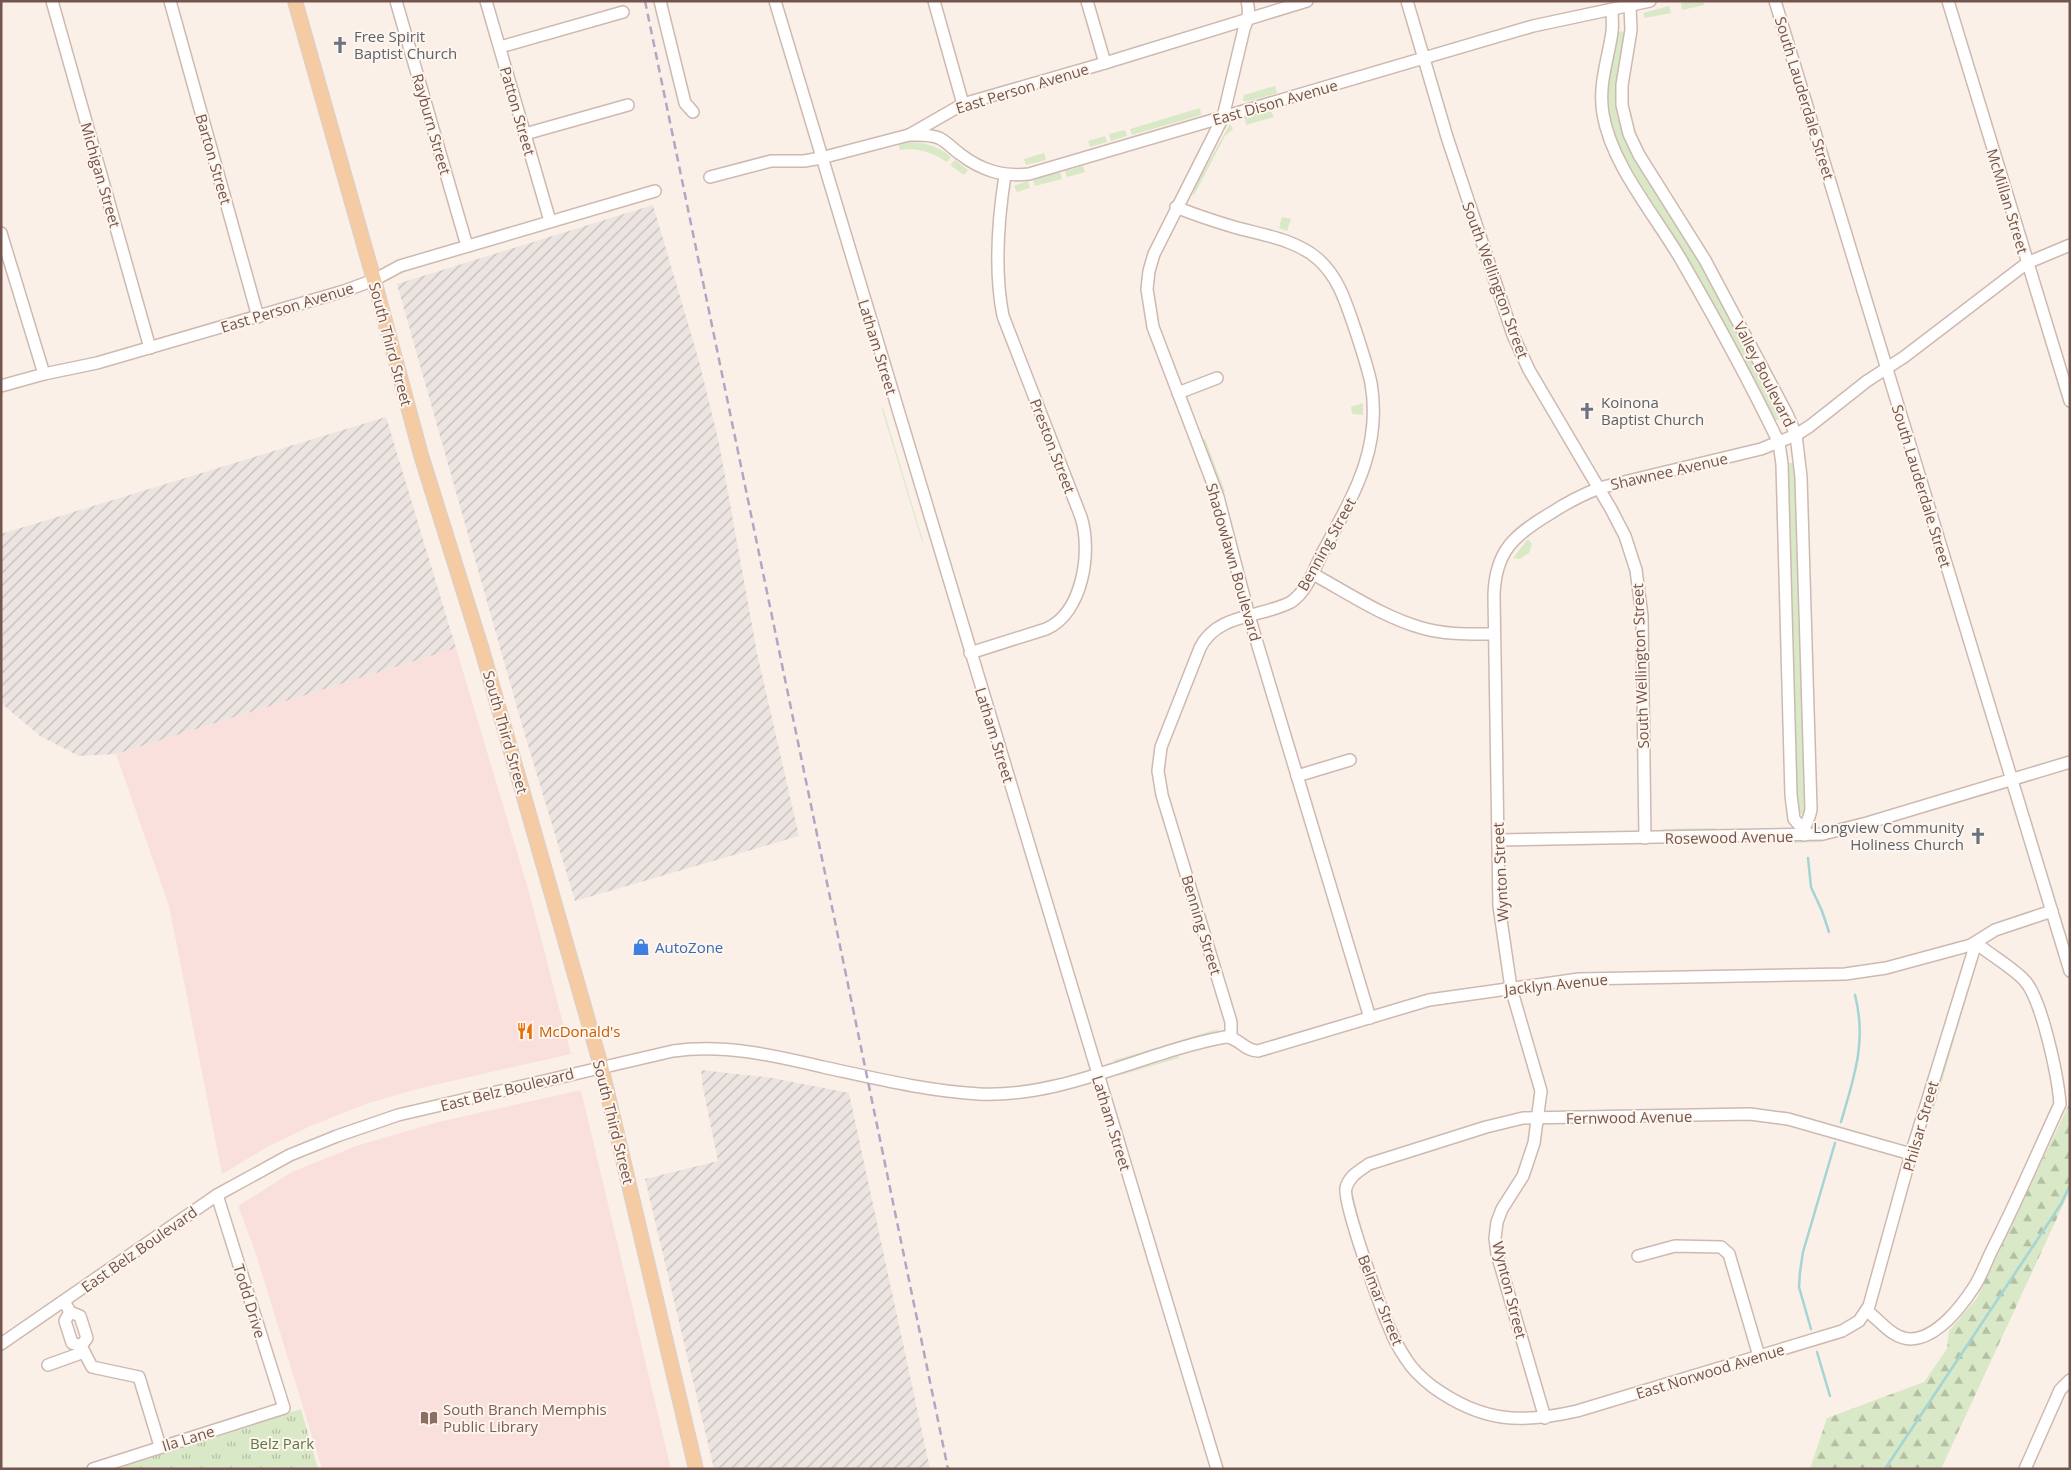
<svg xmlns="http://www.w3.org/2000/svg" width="2071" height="1470" font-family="'Open Sans',sans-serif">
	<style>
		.commercial { fill: #fae0dc }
		.industrial { fill: url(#industrial-furrows) }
		.grass { fill: #d9e8c6 }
		.forest { fill: url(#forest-firs) }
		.park { fill: url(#park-tufts) }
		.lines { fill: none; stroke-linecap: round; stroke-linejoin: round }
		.stream { stroke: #a4d4d4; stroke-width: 2.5 }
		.minor-casing { stroke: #ceb9b1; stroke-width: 14 }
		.major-casing { stroke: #d8cfcd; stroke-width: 16 }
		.minor { stroke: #fff; stroke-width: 11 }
		.major { stroke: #f5cba4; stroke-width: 14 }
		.rail { stroke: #b2a6c4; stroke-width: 2.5; stroke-dasharray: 8 5; stroke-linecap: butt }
		.labels { text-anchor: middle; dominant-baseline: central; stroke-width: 4; stroke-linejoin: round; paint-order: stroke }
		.worship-label { font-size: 15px; fill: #5b616d; stroke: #fef5ed; text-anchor: start }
		.street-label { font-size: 15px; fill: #73554d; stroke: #fef5ed }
		.shop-label { font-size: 15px; fill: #366cbe; stroke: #fef5ed; text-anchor: start }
		.food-label { font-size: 15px; fill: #c56008; stroke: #fef5ed; text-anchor: start }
		.education-label { font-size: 15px; fill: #785e54; stroke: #fef5ed; text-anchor: start }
		.park-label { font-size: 15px; fill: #5c7846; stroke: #fef5ed }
	</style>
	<defs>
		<pattern id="industrial-furrows" width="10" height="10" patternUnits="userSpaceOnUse" patternTransform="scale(1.25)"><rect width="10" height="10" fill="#ece4e1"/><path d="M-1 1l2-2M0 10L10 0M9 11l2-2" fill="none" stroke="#c4bcb9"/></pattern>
		<pattern id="forest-firs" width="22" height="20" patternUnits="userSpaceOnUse" patternTransform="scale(1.25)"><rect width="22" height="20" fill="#d9e8c6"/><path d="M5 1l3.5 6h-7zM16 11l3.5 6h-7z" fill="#b4bfa3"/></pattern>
		<pattern id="park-tufts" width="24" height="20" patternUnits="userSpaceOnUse" patternTransform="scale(1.25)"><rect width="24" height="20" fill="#d9e8c6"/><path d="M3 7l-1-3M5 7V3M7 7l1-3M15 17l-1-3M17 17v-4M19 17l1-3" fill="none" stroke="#b4bfa3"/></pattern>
	</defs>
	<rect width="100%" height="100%" fill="#fbf0e7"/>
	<!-- commercial -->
	<g class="commercial">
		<path d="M456,648L529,892L571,1054L417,1089L366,1104L313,1125L269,1146L222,1174L169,906L116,754Z"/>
		<path d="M581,1090L671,1469H322L254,1248L238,1206L292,1172L356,1146L438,1122Z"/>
	</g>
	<!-- industrial -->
	<g class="industrial">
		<path d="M653,205L699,361L719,443L757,653L799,836L575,901L522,725L397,284Z"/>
		<path d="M386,417L456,648L116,754L79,756L40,736L1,703V534Z"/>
		<path d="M701,1070L772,1078L849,1093L930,1469H714L645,1179L718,1161L703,1088Z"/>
	</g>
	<!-- grass -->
	<g class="grass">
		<path d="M1692,1H1703L1704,5L1682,10L1681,3Z"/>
		<path d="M1669,6L1671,13L1645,18L1643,13Z"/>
		<path d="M1621,31L1625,33L1618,103L1781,415L1779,420H1774L1620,154L1610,125L1606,98L1616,34Z"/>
		<path d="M1275,86L1277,93L1249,101H1243L1244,95Z"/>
		<path d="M1200,108L1201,115L1132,135L1130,129Z"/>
		<path d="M1271,111L1274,117L1246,125L1245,118Z"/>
		<path d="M1230,124L1233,129L1225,136L1193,197L1194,188Z"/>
		<path d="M1125,130L1127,136L1111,141L1109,134Z"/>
		<path d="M1105,136L1107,142L1090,147L1088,141Z"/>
		<path d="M907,142C923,142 939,146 951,157L947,162C932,152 918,147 900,150L898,143Z"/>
		<path d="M1044,153L1046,160L1026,165L1024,159Z"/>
		<path d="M955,160L968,170L964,175L950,165Z"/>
		<path d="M1083,166L1085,172L1067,177L1065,171Z"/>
		<path d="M1060,172L1062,179L1035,186L1033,180Z"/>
		<path d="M1028,181L1030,188L1017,192L1014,186Z"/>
		<path d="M1282,217L1291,219L1287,231L1279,228Z"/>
		<path d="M1363,403V415L1352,414L1351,407Z"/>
		<path d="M883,408L923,541H922L882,409Z"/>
		<path d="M1205,439L1225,492H1223L1203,440Z"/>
		<path d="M1789,463H1793L1796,465L1807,808L1805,813L1801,814L1796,809L1786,466Z"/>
		<path d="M1528,539L1532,544L1529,553L1520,559L1513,558Z"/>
		<path d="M1715,828V830L1667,831L1660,829Z"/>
		<path d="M1822,840L1823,842L1767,844L1768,842Z"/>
		<path d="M1974,965H1976L1932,1115L1931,1113Z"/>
		<path d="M1218,1029L1219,1030L1216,1031L1119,1061H1112Z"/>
		<path d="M1179,1056V1058L1117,1076L1121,1074Z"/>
	</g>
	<!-- forest -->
	<path class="forest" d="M2070,1102V1190L1941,1469H1810L1827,1418L1924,1382L1947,1349L1949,1331L1977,1298Z"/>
	<!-- park -->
	<path class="park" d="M301,1409L318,1469H124L123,1464Z"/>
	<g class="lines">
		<!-- stream -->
		<g class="stream">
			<path d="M1808,858L1811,887L1822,911L1829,932"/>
			<path d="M1841,1122C1854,1077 1867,1042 1855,995"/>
			<path d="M1811,1329L1799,1287L1800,1272L1803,1252L1835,1143"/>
			<path d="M1817,1352L1830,1396"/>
			<path d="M1885,1469L2061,1204L2070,1185"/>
		</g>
		<!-- minor casing -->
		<g class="minor-casing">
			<g id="minor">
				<path d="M52,1L150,348"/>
				<path d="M170,1L258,317"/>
				<path d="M396,1L467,246"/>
				<path d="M486,1L550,221"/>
				<path d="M660,1L685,103L693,112"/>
				<path d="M775,1L1217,1469"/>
				<path d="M934,1L963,104"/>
				<path d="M1087,1L1105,63"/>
				<path d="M1247,1C1250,12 1248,19 1244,29L1223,117L1154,254L1149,271L1147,289L1153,327L1218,497L1249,616L1370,1018"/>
				<path d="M1407,1L1447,137L1513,335L1529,370L1611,509L1625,536L1636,570L1642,616L1645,838"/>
				<path d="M1775,1L2070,971"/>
				<path d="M1948,1L2070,401"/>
				<path d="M1630,6L1631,30L1622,85V105L1629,134L1639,155L1705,260L1787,414L1796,435L1801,477L1811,809C1810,819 1803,826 1804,835"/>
				<path d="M1612,10C1612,17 1613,25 1612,32C1608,60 1598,85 1603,114C1612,167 1657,217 1683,263C1717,322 1750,382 1779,443L1782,464L1791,795L1794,819L1803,829"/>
				<path d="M500,47L623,12"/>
				<path d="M525,134L628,105"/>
				<path d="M909,135C919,135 930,134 939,138C947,142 953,149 960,154C981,170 1002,177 1029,174L1533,26L1650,1"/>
				<path d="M710,177L771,161H804L821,158L909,135L963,104L1105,63L1307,1"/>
				<path d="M1176,207C1195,215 1214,221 1234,227C1262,235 1295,239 1318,259C1339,278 1346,303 1355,329C1361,347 1367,365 1371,383C1382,448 1354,494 1325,548C1315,565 1309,590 1291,602C1261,618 1217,613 1200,648L1161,747L1158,771L1162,795L1231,1022V1037"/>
				<path d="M1,233L44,374"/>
				<path d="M1,386L44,374L97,363L344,291L374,280L400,266L655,191"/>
				<path d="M1178,393L1217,378"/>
				<path d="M1313,574C1348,593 1383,617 1422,628C1446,635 1470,634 1494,634"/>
				<path d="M970,653L1046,629C1083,613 1092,551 1081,517L1003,316C994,271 998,220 1005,175"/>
				<path d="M1297,776L1350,760"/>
				<path d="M1498,840L1823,834L1867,823L2070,762"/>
				<path d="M1638,1256L1675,1246L1721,1247L1729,1254L1759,1356"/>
				<path d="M64,1301L70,1312L80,1316L87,1338L81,1346"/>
				<path d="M1867,1311C1881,1321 1892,1339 1911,1339C1937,1338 1961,1307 1974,1287C1982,1275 1987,1259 1994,1246C2018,1199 2038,1151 2060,1104C2058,1077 2042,1000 2025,981C2015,969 1989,954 1976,943L1911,1154L1869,1306L1859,1321L1842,1331L1577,1411C1520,1424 1482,1422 1433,1387C1424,1380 1412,1369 1406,1359C1400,1350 1394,1340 1390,1329C1382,1312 1342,1200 1346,1188C1349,1176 1359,1171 1369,1164L1486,1127L1523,1118L1750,1114L1788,1119L1911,1154"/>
				<path d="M70,1312L65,1321L72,1343L81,1346"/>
				<path d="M1,1344L217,1195L290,1155L337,1136L398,1115L673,1051C724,1044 773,1055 823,1067C874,1078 926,1091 979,1094C1064,1098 1144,1052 1225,1037C1239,1037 1244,1051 1258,1051L1429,1000L1579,979L1845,974L1886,968L1971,945L1995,930L2052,911"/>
				<path d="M81,1346L92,1367L139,1377L160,1446"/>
				<path d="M48,1365L84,1352"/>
				<path d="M1545,1418L1497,1254L1495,1238L1497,1222L1502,1209L1523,1176L1534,1143L1541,1091L1511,988L1499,906L1494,596C1495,551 1514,535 1551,513C1566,503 1582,495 1599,488L1761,449L1796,435L1810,426L1867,381L1904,357L2027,263L2070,245"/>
				<path d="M93,1469L284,1408L217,1195"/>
				<path d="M2025,1469L2060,1390L2070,1380"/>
			</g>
		</g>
		<!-- major casing -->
		<g class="major-casing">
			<path id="major" d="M295,1L374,280L421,455L482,650L601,1066L696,1469"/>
		</g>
		<!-- minor -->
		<use href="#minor" class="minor"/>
		<!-- major -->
		<use href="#major" class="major"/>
		<!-- rail -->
		<path class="rail" d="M645,1L948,1469"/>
	</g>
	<!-- icons -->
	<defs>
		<g id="church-bare" transform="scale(1.35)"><path d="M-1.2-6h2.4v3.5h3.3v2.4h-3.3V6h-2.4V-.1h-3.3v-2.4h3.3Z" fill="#6b7280" stroke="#fef5ed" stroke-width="2.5" paint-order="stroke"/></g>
		<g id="shop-bare" transform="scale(1.35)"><path d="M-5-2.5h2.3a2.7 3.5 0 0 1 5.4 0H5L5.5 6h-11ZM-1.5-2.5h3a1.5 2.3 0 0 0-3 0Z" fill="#3f7fe0" stroke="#fef5ed" stroke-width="2.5" paint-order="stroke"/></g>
		<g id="restaurant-bare" transform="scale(1.35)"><path d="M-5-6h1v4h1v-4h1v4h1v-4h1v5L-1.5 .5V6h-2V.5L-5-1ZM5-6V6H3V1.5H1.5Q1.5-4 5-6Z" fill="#e8710a" stroke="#fef5ed" stroke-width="2.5" paint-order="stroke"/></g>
		<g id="library-bare" transform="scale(1.35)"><path d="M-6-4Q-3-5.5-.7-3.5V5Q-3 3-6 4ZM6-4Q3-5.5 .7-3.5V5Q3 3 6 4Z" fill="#8d6e63" stroke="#fef5ed" stroke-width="2.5" paint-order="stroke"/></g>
	</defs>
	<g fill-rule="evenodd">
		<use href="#church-bare" x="340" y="45"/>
		<use href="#church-bare" x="1587" y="411"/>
		<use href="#church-bare" x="1978" y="836"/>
		<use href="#shop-bare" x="641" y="947"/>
		<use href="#restaurant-bare" x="525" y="1031"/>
		<use href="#library-bare" x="429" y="1418"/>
	</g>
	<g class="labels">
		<!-- worship labels -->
		<g class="worship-label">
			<text x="354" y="36">Free Spirit<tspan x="354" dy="17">Baptist Church</tspan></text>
			<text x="1601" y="402">Koinona<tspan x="1601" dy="17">Baptist Church</tspan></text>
			<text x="1964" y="827" text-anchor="end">Longview Community<tspan x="1964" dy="17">Holiness Church</tspan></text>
		</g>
		<!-- street labels -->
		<g class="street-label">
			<text transform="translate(1022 88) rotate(-17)">East Person Avenue</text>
			<text transform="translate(1805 98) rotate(73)">South Lauderdale Street</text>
			<text transform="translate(1275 102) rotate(-16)">East Dison Avenue</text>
			<text transform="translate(518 111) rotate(74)">Patton Street</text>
			<text transform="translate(432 124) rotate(74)">Rayburn Street</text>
			<text transform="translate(214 159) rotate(74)">Barton Street</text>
			<text transform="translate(101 175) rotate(74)">Michigan Street</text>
			<text transform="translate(2008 201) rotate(73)">McMillan Street</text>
			<text transform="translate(1496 280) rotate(70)">South Wellington Street</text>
			<text transform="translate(287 307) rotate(-17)">East Person Avenue</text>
			<text transform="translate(391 344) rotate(75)">South Third Street</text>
			<text transform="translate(878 347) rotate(73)">Latham Street</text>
			<text transform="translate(1765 374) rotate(63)">Valley Boulevard</text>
			<text transform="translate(1053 446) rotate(69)">Preston Street</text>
			<text transform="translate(1669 471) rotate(-13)">Shawnee Avenue</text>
			<text transform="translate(1922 486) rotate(73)">South Lauderdale Street</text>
			<text transform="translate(1326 544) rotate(-61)">Benning Street</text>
			<text transform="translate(1234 562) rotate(74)">Shadowlawn Boulevard</text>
			<text transform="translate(1640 666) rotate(-92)">South Wellington Street</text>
			<text transform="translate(506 732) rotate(74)">South Third Street</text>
			<text transform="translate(995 735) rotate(73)">Latham Street</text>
			<text transform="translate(1729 837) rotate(-1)">Rosewood Avenue</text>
			<text transform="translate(1500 872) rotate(-93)">Wynton Street</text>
			<text transform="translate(1202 925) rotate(73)">Benning Street</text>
			<text transform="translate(1556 984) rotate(-6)">Jacklyn Avenue</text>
			<text transform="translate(507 1089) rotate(-14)">East Belz Boulevard</text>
			<text transform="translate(1629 1117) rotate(-1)">Fernwood Avenue</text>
			<text transform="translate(614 1122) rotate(76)">South Third Street</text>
			<text transform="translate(1112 1123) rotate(73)">Latham Street</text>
			<text transform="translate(1920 1126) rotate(-74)">Philsar Street</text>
			<text transform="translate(139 1249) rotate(-35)">East Belz Boulevard</text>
			<text transform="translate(1510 1290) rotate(76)">Wynton Street</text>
			<text transform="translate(1381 1300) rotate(68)">Belmar Street</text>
			<text transform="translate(250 1301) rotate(73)">Todd Drive</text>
			<text transform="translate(1710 1371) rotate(-17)">East Norwood Avenue</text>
			<text transform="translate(188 1438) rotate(-17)">Ila Lane</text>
		</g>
		<!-- shop labels -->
		<g class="shop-label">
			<text x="655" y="947">AutoZone</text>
		</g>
		<!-- food labels -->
		<g class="food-label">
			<text x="539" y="1031">McDonald's</text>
		</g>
		<!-- education labels -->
		<g class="education-label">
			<text x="443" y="1409">South Branch Memphis<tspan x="443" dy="17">Public Library</tspan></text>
		</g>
		<!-- park labels -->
		<g class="park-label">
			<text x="282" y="1443">Belz Park</text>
		</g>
	</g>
	<!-- border -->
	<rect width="2071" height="1470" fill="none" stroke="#73554d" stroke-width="5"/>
</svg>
